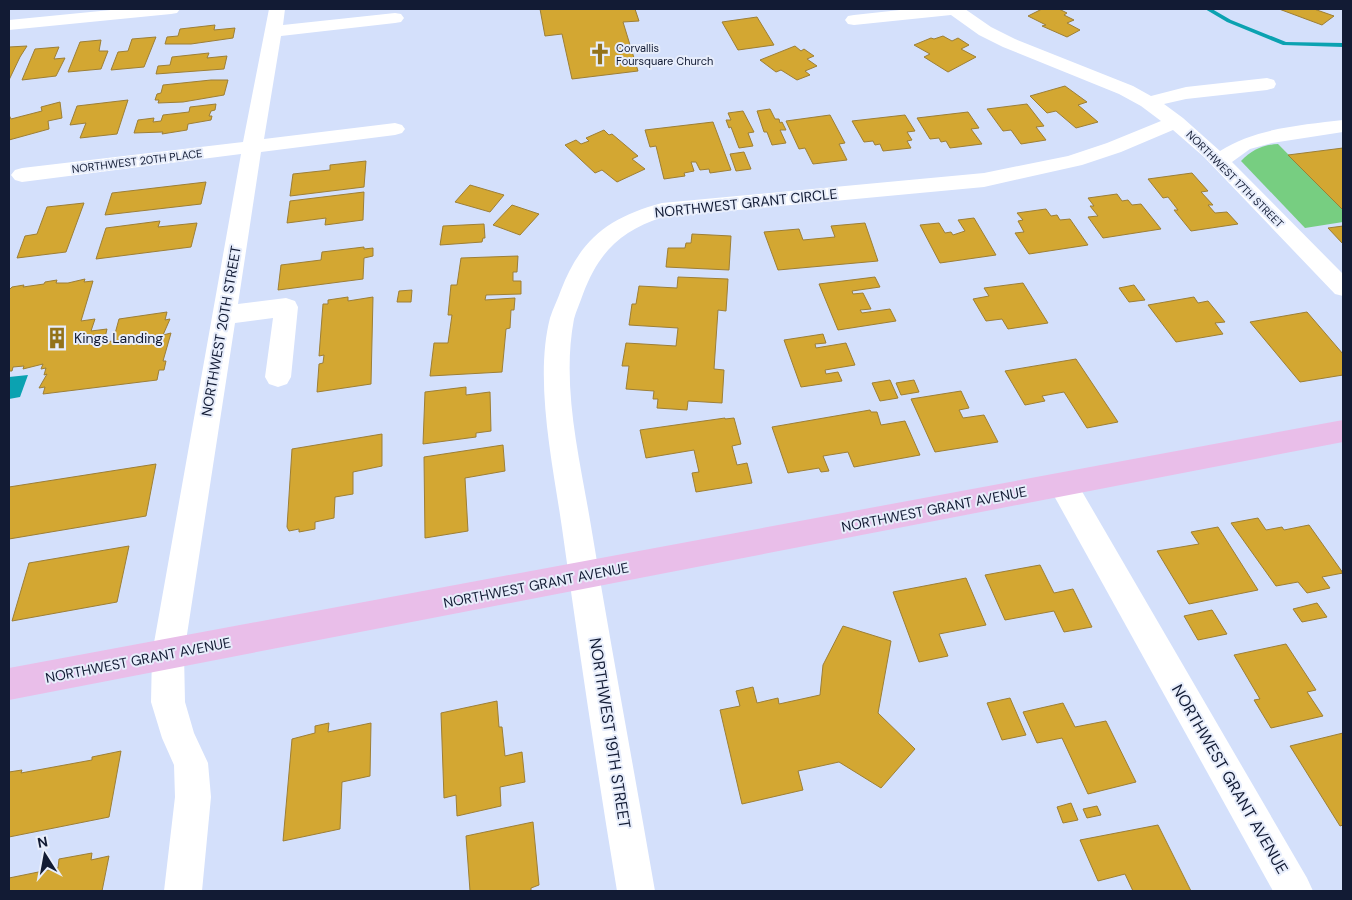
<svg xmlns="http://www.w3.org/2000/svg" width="1352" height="900" font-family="'DM Sans',sans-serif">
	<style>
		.green { fill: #77ce81 }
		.water { fill: #0ba2b1 }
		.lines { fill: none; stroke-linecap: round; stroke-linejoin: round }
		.stream { fill: #0ba2b1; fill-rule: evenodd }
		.building { fill: #d3a732; stroke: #9d7f36 }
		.minor { fill: #fff; fill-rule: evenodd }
		.major { fill: #e9bee9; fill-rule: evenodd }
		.labels { text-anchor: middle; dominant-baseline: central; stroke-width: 4; stroke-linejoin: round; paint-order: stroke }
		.far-poi-label { font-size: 11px; fill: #121b34; stroke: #e7edfb; text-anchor: start }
		.far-street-label { font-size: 11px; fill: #121b34; stroke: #e7edfb }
		.street-label { font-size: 14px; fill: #121b34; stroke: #e7edfb }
		.poi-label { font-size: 14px; fill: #121b34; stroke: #e7edfb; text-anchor: start }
		.near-street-label { font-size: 16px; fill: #121b34; stroke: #e7edfb }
	</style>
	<rect width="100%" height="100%" fill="#d4e0fb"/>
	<!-- green -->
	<path class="green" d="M1278,144L1343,210V222L1305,228L1241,161C1252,150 1262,145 1278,144Z"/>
	<!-- water -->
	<path class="water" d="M28,375L20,397L9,399V377Z"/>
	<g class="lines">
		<!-- stream -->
		<path class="stream" d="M1205,9H1212L1231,20L1286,42L1343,43V47L1283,45L1227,22Z"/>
	</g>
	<!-- building -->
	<g class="building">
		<path d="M540,9H635L639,21L623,22L638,71L572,79L562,34L545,36Z"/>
		<path d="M1042,9H1059L1067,13L1064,15L1074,20L1067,23L1080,30L1067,37L1042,26L1046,25L1028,16Z"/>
		<path d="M1279,9H1314L1334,16L1322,25Z"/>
		<path d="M757,17L774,45L738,50L722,22Z"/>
		<path d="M215,25L214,30L235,28L233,38L191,44H165L167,37L178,36L180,29Z"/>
		<path d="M943,36L952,41L958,38L969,45L961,49L976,57L948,72L924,57L930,54L914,45L931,38L934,39Z"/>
		<path d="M156,37L144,67L111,70L118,52L128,51L132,39Z"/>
		<path d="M101,40L99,51H108L101,69L68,72L80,42Z"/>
		<path d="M27,46L20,57L9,80V47Z"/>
		<path d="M795,46L801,51L804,49L814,56L807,59L817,66L805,71L810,75L797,80L781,70L776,72L760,60Z"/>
		<path d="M59,47L54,59L65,58L56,76L22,80L35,49Z"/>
		<path d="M209,53L207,58L227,56L224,69L156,74L158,66L170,65L172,57Z"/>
		<path d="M211,80H228L224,95L183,102L158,103L159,100H155L157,94L161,93L163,85Z"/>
		<path d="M1065,86L1087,102L1078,105L1098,122L1076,128L1056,111L1047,113L1030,96Z"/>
		<path d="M128,100L117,134L80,138L86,123L70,125L77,106Z"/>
		<path d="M60,102L62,118L48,121L49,129L9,140V115L11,119L42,111L41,107Z"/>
		<path d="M216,104L215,110L211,111L209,116H212L211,120L188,124L187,130L162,134L163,132L134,133L138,120L154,118L153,122L161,121L163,115L189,112L190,107Z"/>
		<path d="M1027,104L1044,126L1036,127L1046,140L1021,144L1011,130L1003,131L987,109Z"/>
		<path d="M770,109L775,119H779L780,123L782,122L786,130H780L786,143L772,145L767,132H764L757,111Z"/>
		<path d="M743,111L754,132L748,133L753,146L739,148L731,127L729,128L726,120H731L728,113Z"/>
		<path d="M968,112L979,128L971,129L982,144L950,148L946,141L941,142L939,138L930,139L917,118Z"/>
		<path d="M830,115L845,143L839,144L847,160L813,164L805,148L799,149L786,121Z"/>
		<path d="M905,115L915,131L907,132L912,140L907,141L911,148L883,151L880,144L875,145L873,141L864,142L852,121Z"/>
		<path d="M713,122L731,170L710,173L709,169L700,170L696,162H691L694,171L684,173L685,176L664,179L656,146L650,147L645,130Z"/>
		<path d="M604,130L609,135L612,134L638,156L632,159L645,169L617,182L602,170L595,173L565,145L576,140L581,144L589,141L586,138Z"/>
		<path d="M1343,148V210L1288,155Z"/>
		<path d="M744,152L751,169L736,171L730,154Z"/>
		<path d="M366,161L364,187L290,196L293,174L330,170V165Z"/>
		<path d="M1192,173L1208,191L1201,192L1213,205H1208L1215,213L1227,212L1238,224L1191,231L1174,210H1178L1168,197L1163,198L1148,179Z"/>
		<path d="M206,182L201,204L105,215L112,193Z"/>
		<path d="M470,185L504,195L490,212L455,202Z"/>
		<path d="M364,192L363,220L325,225L326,218L287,223L290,201Z"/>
		<path d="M1117,194L1122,201L1128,200L1132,205L1141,204L1161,229L1103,238L1088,217L1098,216L1090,206H1094L1088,198Z"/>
		<path d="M84,203L66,252L17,258L25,236L37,234L47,207Z"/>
		<path d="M512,205L539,214L520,235L493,225Z"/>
		<path d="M1046,209L1051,216L1057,215L1060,220L1070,219L1088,245L1029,254L1015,233L1024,232L1018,221L1023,220L1017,213Z"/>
		<path d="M974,218L996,255L940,263L920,225L939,223L945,233L951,232L953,235L965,231L958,220Z"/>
		<path d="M160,221L158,227L197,223L191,247L96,259L106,228Z"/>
		<path d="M865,223L878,261L778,270L764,232L799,229L803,240L835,237L831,226Z"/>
		<path d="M484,224L485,238H483L482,242L440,245L443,226Z"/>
		<path d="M1343,226V244L1328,228Z"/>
		<path d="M692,234L731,236L729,270L666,267L668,248H685L686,243H691Z"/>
		<path d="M364,247V249L373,248V256L364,258L363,279L278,290L281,265L321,260L322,252Z"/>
		<path d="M518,256L517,272H513V281H521V294L486,295L485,300L515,298L514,310H511L510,328L506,329L502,372L430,376L434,343H448L452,315H448L451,285H457L461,258Z"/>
		<path d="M678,277L728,279L726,311L718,310L714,369L724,370L722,403L688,401L687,410L657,408L658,399H653L654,391L626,389L629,366H622L626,343L676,346L678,328L629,325L632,304H636L639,286L677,288Z"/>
		<path d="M875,277L880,287L852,291L853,294L863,293L871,309L860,310L862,313L890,309L896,321L838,330L819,284Z"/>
		<path d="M85,279L84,282L93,281L81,321L95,319L91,331L107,329L104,342L113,341L119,319L167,312L165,320L170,319L163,335L171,333L163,361H166L164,370H159L157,380L43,394L45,387L39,388L47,374L44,375L46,368L41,369L43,364L23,369L24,366L13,367L12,371H9V290L12,287L24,285L23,287L44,284L45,282L57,280L56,283H68Z"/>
		<path d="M1023,283L1048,323L1008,329L1002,319L986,321L973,299L989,296L984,288Z"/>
		<path d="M1134,285L1145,300L1129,302L1119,288Z"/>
		<path d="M412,290L411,302H397L399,291Z"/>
		<path d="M348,297V301L373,297L371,384L317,392L319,364L323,363L324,355L319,356L323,304H328V300Z"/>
		<path d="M1194,297L1198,303L1208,301L1225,322L1215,323L1223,334L1176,342L1148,305Z"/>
		<path d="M1307,312L1343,354V375L1300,382L1250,322Z"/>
		<path d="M823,334L826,343L815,344L816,348L846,343L855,365L825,370L826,374L838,372L842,381L801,387L784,340Z"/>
		<path d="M1076,359L1118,422L1087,428L1064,392L1042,396L1045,401L1025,405L1005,371Z"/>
		<path d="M890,380L898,398L880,401L872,383Z"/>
		<path d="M914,380L919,392L901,395L896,383Z"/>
		<path d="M466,387V395L490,392L491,431L476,433V437L423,444L425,392Z"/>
		<path d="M961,391L969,408L959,410L963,418L984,415L998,442L935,452L911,399Z"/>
		<path d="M870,410L871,412H877L881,425L905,421L920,455L854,467L848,452L823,456L829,471L821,472L819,468L788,473L772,427Z"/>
		<path d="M725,418V419L734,418L741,444L732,446L737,465L747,463L752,483L696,492L692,473L699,472L694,450L646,458L640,430Z"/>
		<path d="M382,434V466L353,472V494L335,497L334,518L315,522V529L299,532V529L289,531L287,527L292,449Z"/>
		<path d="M503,445L505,471L465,478L468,531L425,538L424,457Z"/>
		<path d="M156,464L146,516L9,539V487Z"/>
		<path d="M1258,518L1266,530L1282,527L1284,530L1309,525L1343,573L1322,577L1330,588L1307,593L1298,582L1276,586L1231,523Z"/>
		<path d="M1218,527L1258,590L1189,604L1157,551L1199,544L1191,532Z"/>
		<path d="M129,546L117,602L12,621L29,563Z"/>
		<path d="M1040,565L1054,593L1073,589L1092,627L1064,632L1054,611L1005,620L985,575Z"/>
		<path d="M966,578L986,625L939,634L948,656L919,662L893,592Z"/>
		<path d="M1317,603L1327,617L1302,622L1293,609Z"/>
		<path d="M1212,610L1227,634L1198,640L1184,616Z"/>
		<path d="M843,626L891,641L878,713L915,749L881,788L839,762L798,771L803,790L742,804L720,710L740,706L736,691L753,687L757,703L778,698L779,704L820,695L823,665Z"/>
		<path d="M1286,644L1316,690L1307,692L1323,716L1271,728L1254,700L1260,699L1234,655Z"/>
		<path d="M1010,698L1026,735L1002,740L987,703Z"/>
		<path d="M497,701L499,727H502L505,756L522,752L525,782L500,787L501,806L457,816L456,795L444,798L441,713Z"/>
		<path d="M1063,703L1075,727L1106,721L1136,782L1088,794L1062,738L1037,743L1023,712Z"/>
		<path d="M329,723L328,732L371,723L370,776L342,782L340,829L283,841L292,739L315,733V726Z"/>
		<path d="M1343,733V825L1340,826L1290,746Z"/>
		<path d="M121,751L109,817L9,837V772L22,770L21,773L92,760V757Z"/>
		<path d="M1071,803L1078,820L1063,823L1057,807Z"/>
		<path d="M1097,806L1101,815L1087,818L1083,809Z"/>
		<path d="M533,822L539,885L531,888V891H470L466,836Z"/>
		<path d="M1158,825L1191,891H1133L1125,874L1098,881L1080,840Z"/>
		<path d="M92,853L91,860L109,856L102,891H9V878L58,868L59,859Z"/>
	</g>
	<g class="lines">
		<!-- minor -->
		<g class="minor">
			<path d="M121,9H180L177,13L171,14L9,30V20Z"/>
			<path d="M269,9H285L283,25L395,13L401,14L404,18L401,22L395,23L281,36L264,139L395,123L402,125L405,129L402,133L395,135L261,152L238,304L286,298L295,301L298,307L291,377L287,384L278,387L269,384L265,377L273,318L235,323L184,654L185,702L194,733L208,763L211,797L202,891H164L175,797L174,765L162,738L151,702L152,654L241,154L22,182L15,180L11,175L15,170L22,168L243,142Z"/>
			<path d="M909,9H965L991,27L1015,39L1133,86L1151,96L1186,87L1267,78L1274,80L1276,84L1274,88L1267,90L1186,99L1164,104L1183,118L1220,151C1256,128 1302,125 1343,120V132L1272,143L1250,149L1232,162L1343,274V296L1335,294L1204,157L1173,130L1121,152L1082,165L984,187L663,217C620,231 599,252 583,294C580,303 576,311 574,319C561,387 580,459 591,526C611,648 634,769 655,891H617C597,771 579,649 562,528C553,465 534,380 550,318C553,308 558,299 561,290C581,238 610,217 662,203L984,173L1068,156L1107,143L1161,121L1141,106L1119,94L1003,47L979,35L951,15L854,25L848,24L845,20L848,16L854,15Z"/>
			<path d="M1063,473L1073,476L1307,878L1313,891H1273L1053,494L1049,485L1053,476Z"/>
		</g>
		<!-- major -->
		<path class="major" d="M1343,420V442L9,700V668Z"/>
	</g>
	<!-- icons -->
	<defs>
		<g id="church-bare" transform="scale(1.725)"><path d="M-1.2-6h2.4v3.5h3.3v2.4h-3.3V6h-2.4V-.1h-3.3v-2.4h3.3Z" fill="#937219" stroke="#e7edfb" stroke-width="2.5" paint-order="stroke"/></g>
		<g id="building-bare" transform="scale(1.725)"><path d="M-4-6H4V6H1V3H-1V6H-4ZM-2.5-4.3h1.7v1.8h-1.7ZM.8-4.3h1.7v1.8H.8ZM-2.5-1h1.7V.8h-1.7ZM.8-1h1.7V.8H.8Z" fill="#937219" stroke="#e7edfb" stroke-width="2.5" paint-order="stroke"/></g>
	</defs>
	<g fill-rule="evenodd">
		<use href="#church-bare" x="600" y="54"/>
		<use href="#building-bare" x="57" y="338"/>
	</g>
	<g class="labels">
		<!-- far-poi labels -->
		<g class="far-poi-label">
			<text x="616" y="48">Corvallis<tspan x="616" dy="13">Foursquare Church</tspan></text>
		</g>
		<!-- far-street labels -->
		<g class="far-street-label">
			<text transform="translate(137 161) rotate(-7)">NORTHWEST 20TH PLACE</text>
			<text transform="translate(1235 179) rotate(45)">NORTHWEST 17TH STREET</text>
		</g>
		<!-- street labels -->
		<g class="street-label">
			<text transform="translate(746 203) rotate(-6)">NORTHWEST GRANT CIRCLE</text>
			<text transform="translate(221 331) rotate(-80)">NORTHWEST 20TH STREET</text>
			<text transform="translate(934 509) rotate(-11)">NORTHWEST GRANT AVENUE</text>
			<text transform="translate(536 585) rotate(-11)">NORTHWEST GRANT AVENUE</text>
			<text transform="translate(138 660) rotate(-11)">NORTHWEST GRANT AVENUE</text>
		</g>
		<!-- poi labels -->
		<g class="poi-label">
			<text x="74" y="338">Kings Landing</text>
		</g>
		<!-- near-street labels -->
		<g class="near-street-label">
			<text transform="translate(610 733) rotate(81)">NORTHWEST 19TH STREET</text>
			<text transform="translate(1230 779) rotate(60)">NORTHWEST GRANT AVENUE</text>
		</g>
	</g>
	<!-- border -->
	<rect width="1352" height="900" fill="none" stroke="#121b34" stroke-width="20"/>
	<!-- north arrow -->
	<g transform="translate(45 855) rotate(349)" stroke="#e7edfb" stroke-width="4" paint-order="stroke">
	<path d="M0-4L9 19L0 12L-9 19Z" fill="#121b34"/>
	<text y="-8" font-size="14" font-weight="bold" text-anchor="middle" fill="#121b34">N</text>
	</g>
</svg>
